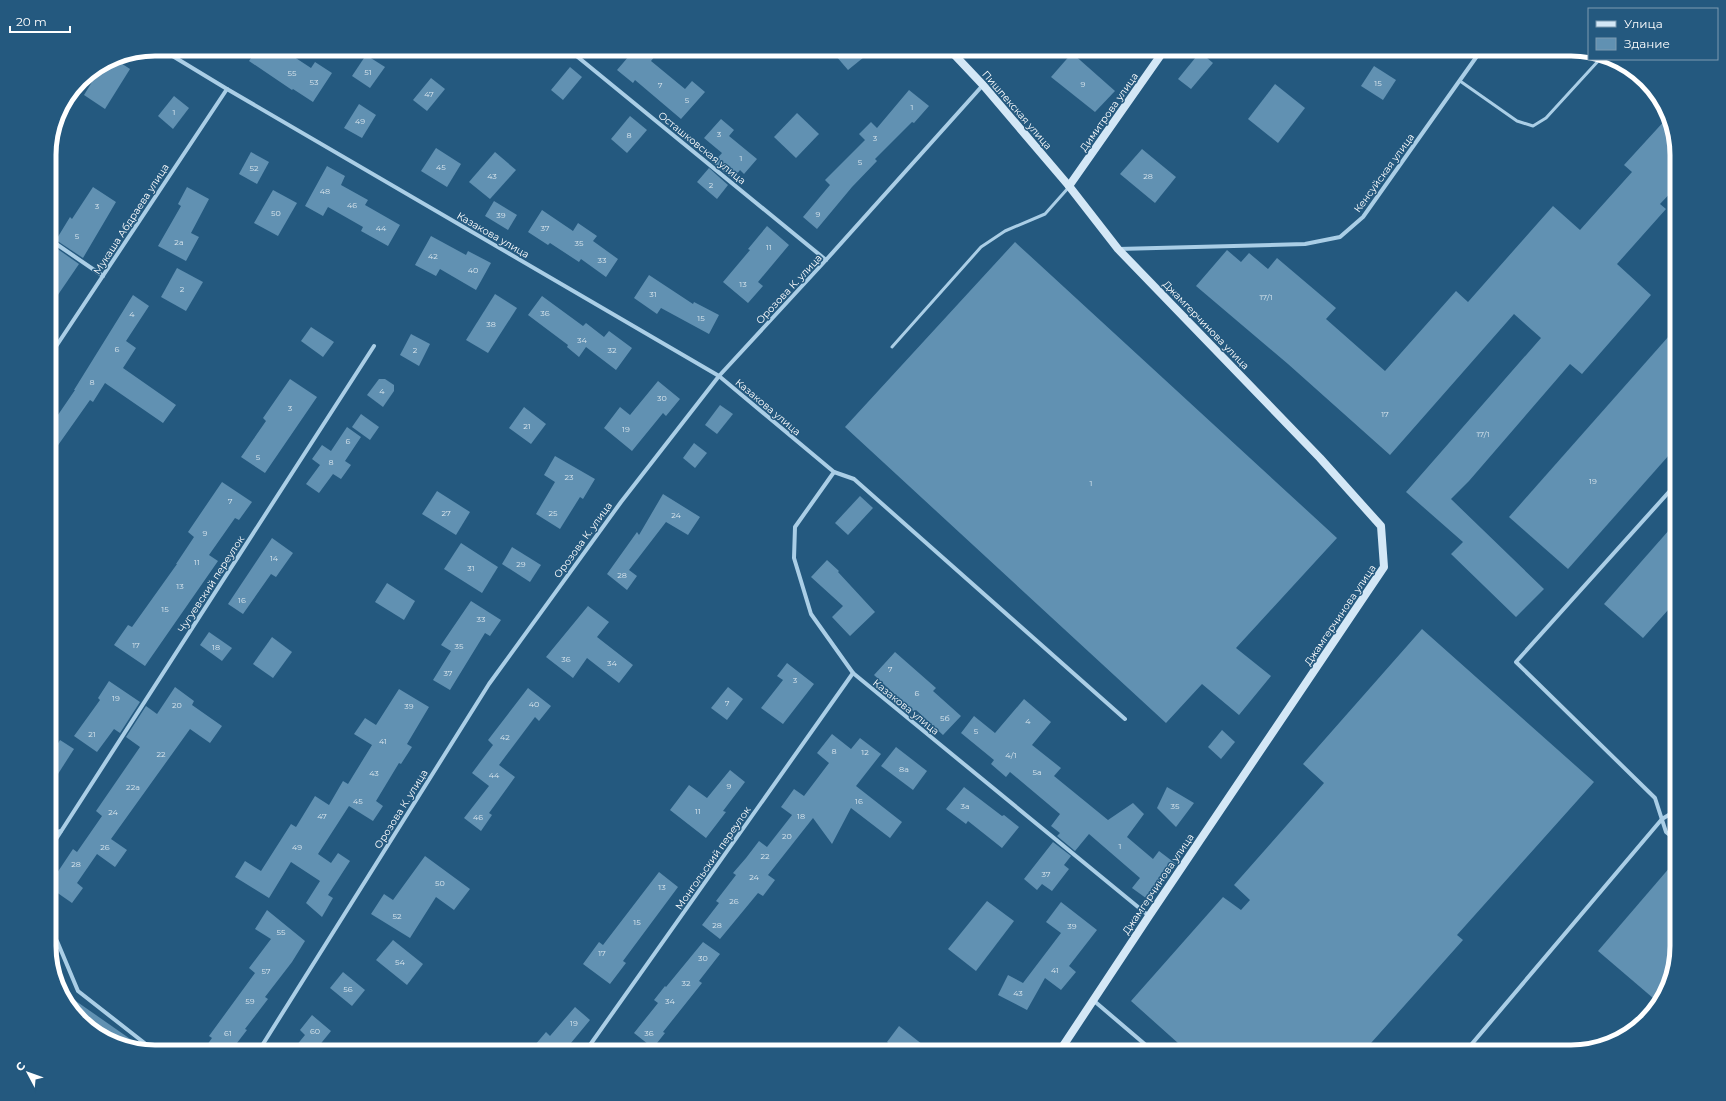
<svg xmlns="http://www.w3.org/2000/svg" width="1726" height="1101" font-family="Montserrat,sans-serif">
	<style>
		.building { fill: #6191b2 }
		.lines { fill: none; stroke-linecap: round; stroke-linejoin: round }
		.lane { stroke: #aacee6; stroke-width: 3 }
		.street { stroke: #aacee6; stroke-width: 4 }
		.secondary { stroke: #d3e7f6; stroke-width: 8 }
		.labels { text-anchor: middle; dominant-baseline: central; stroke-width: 3; stroke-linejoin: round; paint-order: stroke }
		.number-label { font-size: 8px; fill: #d8e4ec }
		.street-label { font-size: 10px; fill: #fff; stroke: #24597f }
		.rim { fill: none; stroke: #fff; stroke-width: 5 }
	</style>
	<rect width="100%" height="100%" fill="#24597f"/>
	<!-- building -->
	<g class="building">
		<path d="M257,49H282L311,68L315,62L332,73L313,102L293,89L292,90L249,61Z"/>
		<path d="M635,49H646L655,56L651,61L685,89L692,81L705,92L681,119L635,80L633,83L617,70Z"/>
		<path d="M830,49H874L848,70Z"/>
		<path d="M1200,52L1213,63L1191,89L1178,79Z"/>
		<path d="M1072,53L1115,91L1095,112L1051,77Z"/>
		<path d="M366,55L385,67L370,88L352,76Z"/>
		<path d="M113,58L130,69L105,109L84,95L103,64Z"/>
		<path d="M1374,66L1396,80L1383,100L1361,86Z"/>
		<path d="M570,67L582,77L563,100L551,90Z"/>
		<path d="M431,78L445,89L427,111L413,100Z"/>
		<path d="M1275,84L1305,108L1278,143L1248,119Z"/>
		<path d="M909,90L929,106L914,123L912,122L875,159L877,161L852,187L817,229L803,217L830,185L825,180L865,140L859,134L871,122L877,128Z"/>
		<path d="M174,96L189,108L173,129L158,116Z"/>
		<path d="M359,104L376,115L362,138L344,128Z"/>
		<path d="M797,113L819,134L796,158L774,137Z"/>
		<path d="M630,116L647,130L627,153L611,139Z"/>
		<path d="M1667,118L1677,155V186L1660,204L1666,209L1617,264L1651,295L1582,374L1570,364L1469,481L1451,499L1544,589L1516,617L1451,554L1463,542L1406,492L1541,338L1514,314L1390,455L1288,364L1196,286L1227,250L1241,262L1249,253L1268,269L1277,258L1336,308L1326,319L1385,371L1456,291L1468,302L1553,206L1580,230L1632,172L1624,165Z"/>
		<path d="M721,119L734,130L729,136L757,159L744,174L740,170L733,179L713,163L722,153L704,138Z"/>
		<path d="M436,148L461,164L447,187L421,171Z"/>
		<path d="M1142,149L1176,177L1155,203L1120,174Z"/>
		<path d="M251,152L269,162L257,184L239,174Z"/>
		<path d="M495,152L516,170L490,199L469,182Z"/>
		<path d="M327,166L345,176L341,185L368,200L365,205L400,225L388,246L361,231L363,227L328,207L323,216L305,206Z"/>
		<path d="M709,168L728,185L717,199L697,182Z"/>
		<path d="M93,187L116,202L83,258L56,240L70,217L72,219Z"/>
		<path d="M187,187L209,199L191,233L199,237L186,261L158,246L181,206L178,204Z"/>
		<path d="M273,190L297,203L278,236L254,223Z"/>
		<path d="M494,201L517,215L508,230L485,216Z"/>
		<path d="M542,210L573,231L578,223L597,236L593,241L618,259L606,277L581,259L579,262L550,243L548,245L528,232Z"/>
		<path d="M767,226L789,245L758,282L763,286L748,303L723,282L750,250L748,249Z"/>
		<path d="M431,236L466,255L468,251L491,263L476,290L440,269L436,276L415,265Z"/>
		<path d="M1015,242L1337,538L1236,648L1271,676L1239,715L1202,684L1166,723L845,427Z"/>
		<path d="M52,245L79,264L49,308V250Z"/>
		<path d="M177,268L203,282L186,311L161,297Z"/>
		<path d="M649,275L693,304L694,302L719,315L709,334L661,308L657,314L634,298Z"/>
		<path d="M495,294L517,308L488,353L466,340Z"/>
		<path d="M133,295L149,306L126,341L136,348L123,368L176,405L163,423L105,383L93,402L90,400L49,458V428L75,390H74Z"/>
		<path d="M542,296L583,326L586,323L604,337L609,331L632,348L616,370L586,347L579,357L567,347L568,345L528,315Z"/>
		<path d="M311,327L334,342L323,357L301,341Z"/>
		<path d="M1677,327V446L1568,569L1509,517Z"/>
		<path d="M411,334L430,344L419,366L400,355Z"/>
		<path d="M290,379L317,397L265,473L241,457L266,421L263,418Z"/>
		<path d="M379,379H385L394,385V391L383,407L367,395Z"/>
		<path d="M658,381L680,399L666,416L663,413L632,451L604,428L620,407L630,415Z"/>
		<path d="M720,405L733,414L717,434L705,425Z"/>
		<path d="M524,407L546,424L531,444L509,428Z"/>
		<path d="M361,414L379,427L370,440L352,427Z"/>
		<path d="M347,427L361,437L345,461L351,465L341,479L333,474L319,493L306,484L320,465L312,459L322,445L331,451Z"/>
		<path d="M694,443L707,453L695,468L683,458Z"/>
		<path d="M555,456L595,479L583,499L580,497L560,529L536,514L555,482L544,475Z"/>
		<path d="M222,482L252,502L239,520L235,518L209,555L218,561L145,666L114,645L128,625L132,627L177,564H176L194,537L188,532Z"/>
		<path d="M437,491L470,512L456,535L422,514Z"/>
		<path d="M663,494L700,517L688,535L666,522L629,570L637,576L627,590L607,574L637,532L639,535Z"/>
		<path d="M860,496L873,508L848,535L835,523Z"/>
		<path d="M1677,521V600L1643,638L1604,604Z"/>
		<path d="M272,538L293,553L276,577L271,574L243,614L228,604Z"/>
		<path d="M461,543L498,567L482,593L444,569Z"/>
		<path d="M512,547L541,565L530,582L502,564Z"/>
		<path d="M827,560L839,571L838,572L875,612L850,636L832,617L843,606L811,577Z"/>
		<path d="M387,583L415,601L404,620L375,602Z"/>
		<path d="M471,601L501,620L490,636L485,633L450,690L433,680L451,651L441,645Z"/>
		<path d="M588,606L609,622L597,637L633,665L619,683L587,658L573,678L546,657Z"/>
		<path d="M1422,629L1594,782L1457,935L1463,940L1363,1052H1188L1131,1001L1223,897L1241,910L1250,900L1234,885L1324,783L1303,764Z"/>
		<path d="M209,632L232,648L222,661L200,645Z"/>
		<path d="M272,637L292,652L273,678L253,664Z"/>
		<path d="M895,652L936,688L933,691L961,716L943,735L916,710L914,712L874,675Z"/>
		<path d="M787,663L814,684L783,724L761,708L783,680L777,676Z"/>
		<path d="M109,681L140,702L120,733L114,729L97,752L74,736L100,700L98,698Z"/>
		<path d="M175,687L194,701L192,705L222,726L210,743L190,729L111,839L127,850L115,867L97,854L77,883L83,888L72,903L49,887V885L73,849L77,852L102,816L96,811L140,747L126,737L146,706L157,714Z"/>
		<path d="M728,687L743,699L727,720L711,708Z"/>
		<path d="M528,688L551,706L539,721L535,717L499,765L515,777L489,813L492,815L481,831L464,818L489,786L472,773L493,745L488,740Z"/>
		<path d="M399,689L429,707L407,744L412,747L401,764L399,763L376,801L383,806L373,821L349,806L318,854L331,863L338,853L350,861L328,895L333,898L322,917L306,903L320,881L291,862L269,898L235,877L245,861L261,871L291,824L296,827L315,796L329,805L343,781L348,784L372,745L354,734L365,718L376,725Z"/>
		<path d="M1024,699L1051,722L1032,745L1061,768L1054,776L1108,820L1133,803L1144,814L1127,837L1153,859L1159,851L1176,864L1150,901L1132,888L1140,878L1089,834L1075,851L1057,836L1060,833L1051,826L1060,814L1010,772L1006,777L991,764L994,760L961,733L974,716L995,733Z"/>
		<path d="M1222,730L1235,742L1221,759L1208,747Z"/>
		<path d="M832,734L851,749L860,738L881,754L856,786L902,822L890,838L851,808L832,844L813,818L768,875L775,880L763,896L758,893L720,939L702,925L719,903L716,901L736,875L733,873L746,858L759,841L767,847L792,815L781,807L794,789L804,796L829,763L817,753Z"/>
		<path d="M60,740L74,749L49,788V758Z"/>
		<path d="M896,747L927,771L913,790L881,766Z"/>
		<path d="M730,770L745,782L723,811L726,812L706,838L670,810L689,785L707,798Z"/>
		<path d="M964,787L1002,816L1004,815L1019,827L1002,848L968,821L966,824L946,809Z"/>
		<path d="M1167,787L1194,803L1176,827L1157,808Z"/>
		<path d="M1053,842L1071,856L1064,865L1069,869L1052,891L1042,884L1037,890L1024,879Z"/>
		<path d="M425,856L470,889L454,910L436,897L410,938L371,914L384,894L393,900Z"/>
		<path d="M1677,859V946L1660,1004L1598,951Z"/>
		<path d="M659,872L678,887L623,961L626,963L610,984L583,964L599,942L603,945Z"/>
		<path d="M987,901L1014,921L976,971L948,949Z"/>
		<path d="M1061,902L1097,930L1069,966L1076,972L1061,990L1045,978L1027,1010L998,995L1008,975L1023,983L1061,933L1046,922Z"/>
		<path d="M267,910L305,941L292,962L265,997L268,999L245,1029L247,1030L230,1052H202L212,1038L209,1036L255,973L249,968L271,939L255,929Z"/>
		<path d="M393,940L423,964L407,985L376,960Z"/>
		<path d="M703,942L720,954L699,981L702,983L663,1032L665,1033L653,1048L634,1033L658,1003L654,1000L665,986L666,987Z"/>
		<path d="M343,972L365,990L352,1006L330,988Z"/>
		<path d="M73,999L136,1043L134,1046L96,1034L69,1005Z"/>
		<path d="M575,1007L590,1020L566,1049L570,1052H529L546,1032L550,1036Z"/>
		<path d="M312,1015L331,1031L314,1052H291L305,1035L300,1030Z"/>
		<path d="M899,1026L932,1052H900L887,1042Z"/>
	</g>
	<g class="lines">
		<!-- lane -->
		<g class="lane">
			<path d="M1460,81L1517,121L1533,126L1546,118L1600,59"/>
			<path d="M892,347L981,247L1005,231L1045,214L1069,187"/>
		</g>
		<!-- street -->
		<g class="street">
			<path d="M161,49L227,89L719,376L834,472L795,527L794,558L811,614L853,673L1149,916"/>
			<path d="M568,49L826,260"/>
			<path d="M49,239L103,276"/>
			<path d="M1118,249L1305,244L1340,237L1363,217L1482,49"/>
			<path d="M49,357L227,89"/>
			<path d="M834,472L854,479L1125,719"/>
			<path d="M1677,483L1516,662L1655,798L1666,832L1677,841"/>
			<path d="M49,834L61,831"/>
			<path d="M49,850L374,346"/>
			<path d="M49,929L57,941L78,991L147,1045"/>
			<path d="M1093,1000L1154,1052"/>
			<path d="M258,1052L489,684L621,502L719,376L826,260L983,85"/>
			<path d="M585,1052L853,673"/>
			<path d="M1465,1052L1662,819L1677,810"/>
		</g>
		<!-- secondary -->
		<g class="secondary">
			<path d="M949,49L983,85L1069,186L1118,249L1320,458L1381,526L1384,567L1149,916L1059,1052"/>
			<path d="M1069,186L1165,49"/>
		</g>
	</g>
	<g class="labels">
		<!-- number labels -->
		<g class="number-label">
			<text x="368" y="72">51</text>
			<text x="292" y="73">55</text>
			<text x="314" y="82">53</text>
			<text x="1378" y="83">15</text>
			<text x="1083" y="84">9</text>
			<text x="660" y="85">7</text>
			<text x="429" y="94">47</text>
			<text x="687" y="100">5</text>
			<text x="912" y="107">1</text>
			<text x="174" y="112">1</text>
			<text x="360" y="121">49</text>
			<text x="719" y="134">3</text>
			<text x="629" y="135">8</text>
			<text x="875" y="138">3</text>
			<text x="741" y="158">1</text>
			<text x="860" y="162">5</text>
			<text x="441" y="167">45</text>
			<text x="254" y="168">52</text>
			<text x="492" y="176">43</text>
			<text x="1148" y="176">28</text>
			<text x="711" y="185">2</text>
			<text x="325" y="191">48</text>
			<text x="352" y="205">46</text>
			<text x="97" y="206">3</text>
			<text x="276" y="213">50</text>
			<text x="818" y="214">9</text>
			<text x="501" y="215">39</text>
			<text x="381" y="228">44</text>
			<text x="545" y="228">37</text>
			<text x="77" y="236">5</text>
			<text x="179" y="242">2a</text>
			<text x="579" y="243">35</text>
			<text x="769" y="247">11</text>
			<text x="433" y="256">42</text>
			<text x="602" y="260">33</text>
			<text x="473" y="270">40</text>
			<text x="743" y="284">13</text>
			<text x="182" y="289">2</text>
			<text x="653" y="294">31</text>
			<text x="1266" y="297">17/1</text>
			<text x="545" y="313">36</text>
			<text x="132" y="314">4</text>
			<text x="701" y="318">15</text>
			<text x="491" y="324">38</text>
			<text x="582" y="340">34</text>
			<text x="117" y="349">6</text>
			<text x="415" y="350">2</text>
			<text x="612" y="350">32</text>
			<text x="92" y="382">8</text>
			<text x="382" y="391">4</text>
			<text x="662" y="398">30</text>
			<text x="290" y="408">3</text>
			<text x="1385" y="414">17</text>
			<text x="527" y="426">21</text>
			<text x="626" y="429">19</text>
			<text x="1483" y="434">17/1</text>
			<text x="348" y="441">6</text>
			<text x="258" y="457">5</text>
			<text x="331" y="462">8</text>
			<text x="569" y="477">23</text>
			<text x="1593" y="481">19</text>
			<text x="1091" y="483">1</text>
			<text x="230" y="501">7</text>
			<text x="446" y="513">27</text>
			<text x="553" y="513">25</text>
			<text x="676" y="515">24</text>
			<text x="205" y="533">9</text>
			<text x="274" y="558">14</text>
			<text x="197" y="562">11</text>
			<text x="521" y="564">29</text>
			<text x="471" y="568">31</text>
			<text x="622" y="575">28</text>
			<text x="180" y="586">13</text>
			<text x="242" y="600">16</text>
			<text x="165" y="609">15</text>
			<text x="481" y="619">33</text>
			<text x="136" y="645">17</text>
			<text x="459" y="646">35</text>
			<text x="216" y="647">18</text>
			<text x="566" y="659">36</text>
			<text x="612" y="663">34</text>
			<text x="890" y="669">7</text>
			<text x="448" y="673">37</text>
			<text x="795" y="680">3</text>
			<text x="917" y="693">6</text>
			<text x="116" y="698">19</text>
			<text x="727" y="703">7</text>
			<text x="534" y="704">40</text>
			<text x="177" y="705">20</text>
			<text x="409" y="706">39</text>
			<text x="945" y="718">5б</text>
			<text x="1028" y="721">4</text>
			<text x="976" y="731">5</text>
			<text x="92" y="734">21</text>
			<text x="505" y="737">42</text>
			<text x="383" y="741">41</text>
			<text x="834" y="751">8</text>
			<text x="865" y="752">12</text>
			<text x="161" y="754">22</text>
			<text x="1011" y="755">4/1</text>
			<text x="904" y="769">8а</text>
			<text x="1037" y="772">5а</text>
			<text x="374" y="773">43</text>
			<text x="494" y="775">44</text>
			<text x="729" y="786">9</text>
			<text x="133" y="787">22a</text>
			<text x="358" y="801">45</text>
			<text x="859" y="801">16</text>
			<text x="965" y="806">3а</text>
			<text x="1175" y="806">35</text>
			<text x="698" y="811">11</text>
			<text x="113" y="812">24</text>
			<text x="322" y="816">47</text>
			<text x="801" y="816">18</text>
			<text x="478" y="817">46</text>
			<text x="787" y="836">20</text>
			<text x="1120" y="846">1</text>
			<text x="105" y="847">26</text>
			<text x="297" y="847">49</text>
			<text x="765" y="856">22</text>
			<text x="76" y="864">28</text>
			<text x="1046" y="874">37</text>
			<text x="754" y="877">24</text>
			<text x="440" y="883">50</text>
			<text x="662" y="887">13</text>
			<text x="734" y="901">26</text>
			<text x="397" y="916">52</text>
			<text x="637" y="922">15</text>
			<text x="717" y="925">28</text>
			<text x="1072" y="926">39</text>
			<text x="281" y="932">55</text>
			<text x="602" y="953">17</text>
			<text x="703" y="958">30</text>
			<text x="400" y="962">54</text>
			<text x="1055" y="970">41</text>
			<text x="266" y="971">57</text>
			<text x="686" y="983">32</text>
			<text x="348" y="989">56</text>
			<text x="1018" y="993">43</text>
			<text x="250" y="1001">59</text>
			<text x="670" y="1001">34</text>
			<text x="574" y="1023">19</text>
			<text x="315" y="1031">60</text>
			<text x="228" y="1033">61</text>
			<text x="649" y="1033">36</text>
		</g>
		<!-- street labels -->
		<g class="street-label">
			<text transform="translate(1017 110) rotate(49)">Пишпекская улица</text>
			<text transform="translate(1109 112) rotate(-55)">Димитрова улица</text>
			<text transform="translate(702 148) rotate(39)">Осташковская улица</text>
			<text transform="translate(1384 173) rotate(-54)">Кенсуйская улица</text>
			<text transform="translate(131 219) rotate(-57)">Мукаша Абдраева улица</text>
			<text transform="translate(493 235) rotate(30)">Казакова улица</text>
			<text transform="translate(789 289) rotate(-47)">Орозова К. улица</text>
			<text transform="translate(1206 325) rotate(46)">Джамгерчинова улица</text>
			<text transform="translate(768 407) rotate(40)">Казакова улица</text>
			<text transform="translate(583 540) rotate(-54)">Орозова К. улица</text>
			<text transform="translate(211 584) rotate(-57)">Чугуевский переулок</text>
			<text transform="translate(1340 615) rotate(-56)">Джамгерчинова улица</text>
			<text transform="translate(906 707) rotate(39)">Казакова улица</text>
			<text transform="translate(401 809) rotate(-58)">Орозова К. улица</text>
			<text transform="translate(713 858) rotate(-55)">Монгольский переулок</text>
			<text transform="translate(1158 884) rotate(-56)">Джамгерчинова улица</text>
		</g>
	</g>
	<!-- crop -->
	<path d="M0 0H1726V1101H0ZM155 56H1571A99 99 0 0 1 1670 155V946A99 99 0 0 1 1571 1045H155A99 99 0 0 1 56 946V155A99 99 0 0 1 155 56Z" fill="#24597f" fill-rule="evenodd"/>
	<path class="rim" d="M155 56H1571A99 99 0 0 1 1670 155V946A99 99 0 0 1 1571 1045H155A99 99 0 0 1 56 946V155A99 99 0 0 1 155 56Z"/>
	<!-- legend -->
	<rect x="1588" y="8" width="130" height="52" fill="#24597f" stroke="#7c9bb2"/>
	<rect x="1596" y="21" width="20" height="6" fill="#d3e7f6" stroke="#7c9bb2"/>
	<text x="1624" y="28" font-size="12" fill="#ffffff">Улица</text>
	<rect x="1596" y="38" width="20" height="12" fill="#6191b2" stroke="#7c9bb2"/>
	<text x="1624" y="48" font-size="12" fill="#ffffff">Здание</text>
	<!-- north arrow -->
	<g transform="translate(28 1073) rotate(311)" stroke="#24597f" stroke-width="3" paint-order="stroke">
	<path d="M0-3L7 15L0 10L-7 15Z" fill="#ffffff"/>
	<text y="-6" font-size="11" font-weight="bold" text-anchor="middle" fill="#ffffff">С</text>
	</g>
	<!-- scale -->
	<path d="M10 26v6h60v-6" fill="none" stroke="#ffffff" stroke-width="2"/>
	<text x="16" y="26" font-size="12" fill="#ffffff" stroke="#24597f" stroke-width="3" paint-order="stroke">20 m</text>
</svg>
